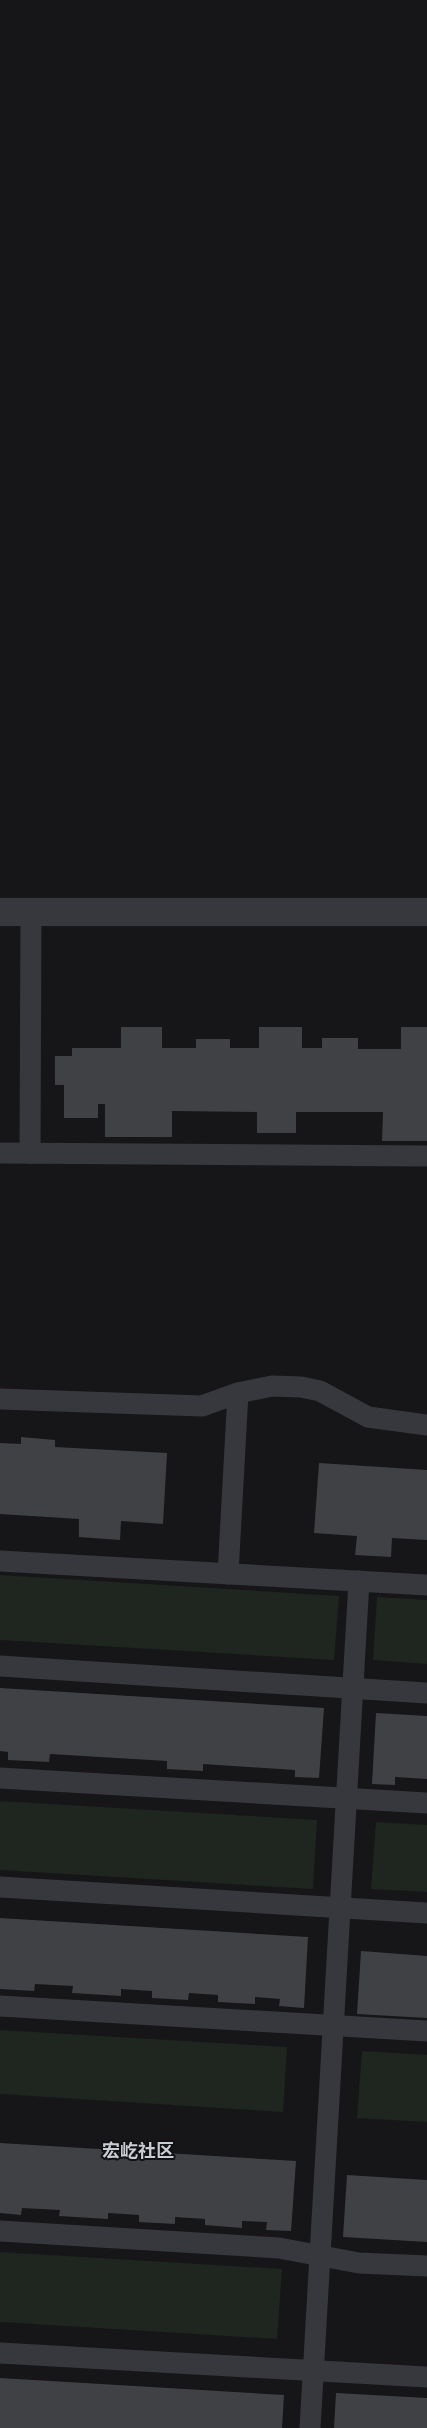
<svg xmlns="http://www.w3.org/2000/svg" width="427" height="2428" font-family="'Titillium Web','Noto Sans SC',sans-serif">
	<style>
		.green { fill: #1e261f }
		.building { fill: #404145 }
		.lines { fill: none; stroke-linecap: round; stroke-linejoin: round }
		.service { stroke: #37383d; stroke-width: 21 }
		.tertiary { stroke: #37383d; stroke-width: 28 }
		.labels { text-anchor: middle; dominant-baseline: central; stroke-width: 4; stroke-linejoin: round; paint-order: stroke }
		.quarter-label { font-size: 18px; font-weight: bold; fill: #c9ccd4; stroke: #111113 }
	</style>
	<rect width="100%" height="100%" fill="#161618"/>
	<!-- green -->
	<g class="green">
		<path d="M0,1575L339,1596L334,1660L0,1640Z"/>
		<path d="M377,1597L427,1600V1664L373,1660Z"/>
		<path d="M0,1801L317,1820L313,1889L0,1870Z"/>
		<path d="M376,1822L427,1825V1892L371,1889Z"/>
		<path d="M0,2030L287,2047L283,2112L0,2094Z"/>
		<path d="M362,2051L427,2055V2122L357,2118Z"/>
		<path d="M0,2252L282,2269L277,2339L0,2322Z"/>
	</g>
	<!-- building -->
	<g class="building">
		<path d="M121,1027H162V1048H196V1039H230V1048H259V1027H302V1048H322V1038H358V1049H401V1027H427V1141H382L383,1112H296V1133H257V1112L172,1111V1137H105V1104H98V1118H64V1085H55V1056H72V1048H121Z"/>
		<path d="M21,1437L55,1440V1447L167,1453L163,1524L121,1521L120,1540L79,1537V1519L0,1514V1443L21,1444Z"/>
		<path d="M319,1463L427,1470V1540L392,1538L391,1557L355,1555L357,1536L314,1533Z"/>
		<path d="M0,1688L324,1708L319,1778L295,1777V1770L203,1764V1771L167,1769V1761L50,1754L49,1762L8,1760V1752L0,1751Z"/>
		<path d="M376,1713L427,1716V1779L395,1777V1785L372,1784Z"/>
		<path d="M0,1918L308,1937L304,2008L279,2006L280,1999L255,1997V2004L218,2002V1995L189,1993L188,2000L152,1998V1991L121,1989V1996L72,1993L73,1986L35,1984L34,1991L0,1989Z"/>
		<path d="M361,1951L427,1956V2018L357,2014Z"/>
		<path d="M0,2143L296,2161L291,2231L266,2230L267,2222L242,2221V2228L205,2225V2219L175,2217V2224L139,2222V2215L108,2213V2219L59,2216L60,2210L22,2208L21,2215L0,2213Z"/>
		<path d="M347,2175L427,2180V2242L343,2237Z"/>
		<path d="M0,2378L284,2395L282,2428H0Z"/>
		<path d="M336,2393L427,2398V2428H334Z"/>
	</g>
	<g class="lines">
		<!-- service -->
		<g class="service">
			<path d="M0,1153L427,1156"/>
			<path d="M30,1153L31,912"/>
			<path d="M0,1399L202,1406L238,1393L272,1386L301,1387L320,1391L368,1417L427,1425"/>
			<path d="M0,1561L427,1585"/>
			<path d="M228,1574L238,1393"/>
			<path d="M0,1666L427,1693"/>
			<path d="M0,1778L427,1803"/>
			<path d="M0,1887L427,1913"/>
			<path d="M0,2006L427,2031"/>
			<path d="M0,2231L279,2248L359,2263L427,2266"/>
			<path d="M0,2353L427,2377"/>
			<path d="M310,2428L359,1581"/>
		</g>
		<!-- tertiary -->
		<path class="tertiary" d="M0,912H427"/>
	</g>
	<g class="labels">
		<!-- quarter labels -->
		<g class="quarter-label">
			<text x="138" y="2150">宏屹社区</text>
		</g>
	</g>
</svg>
